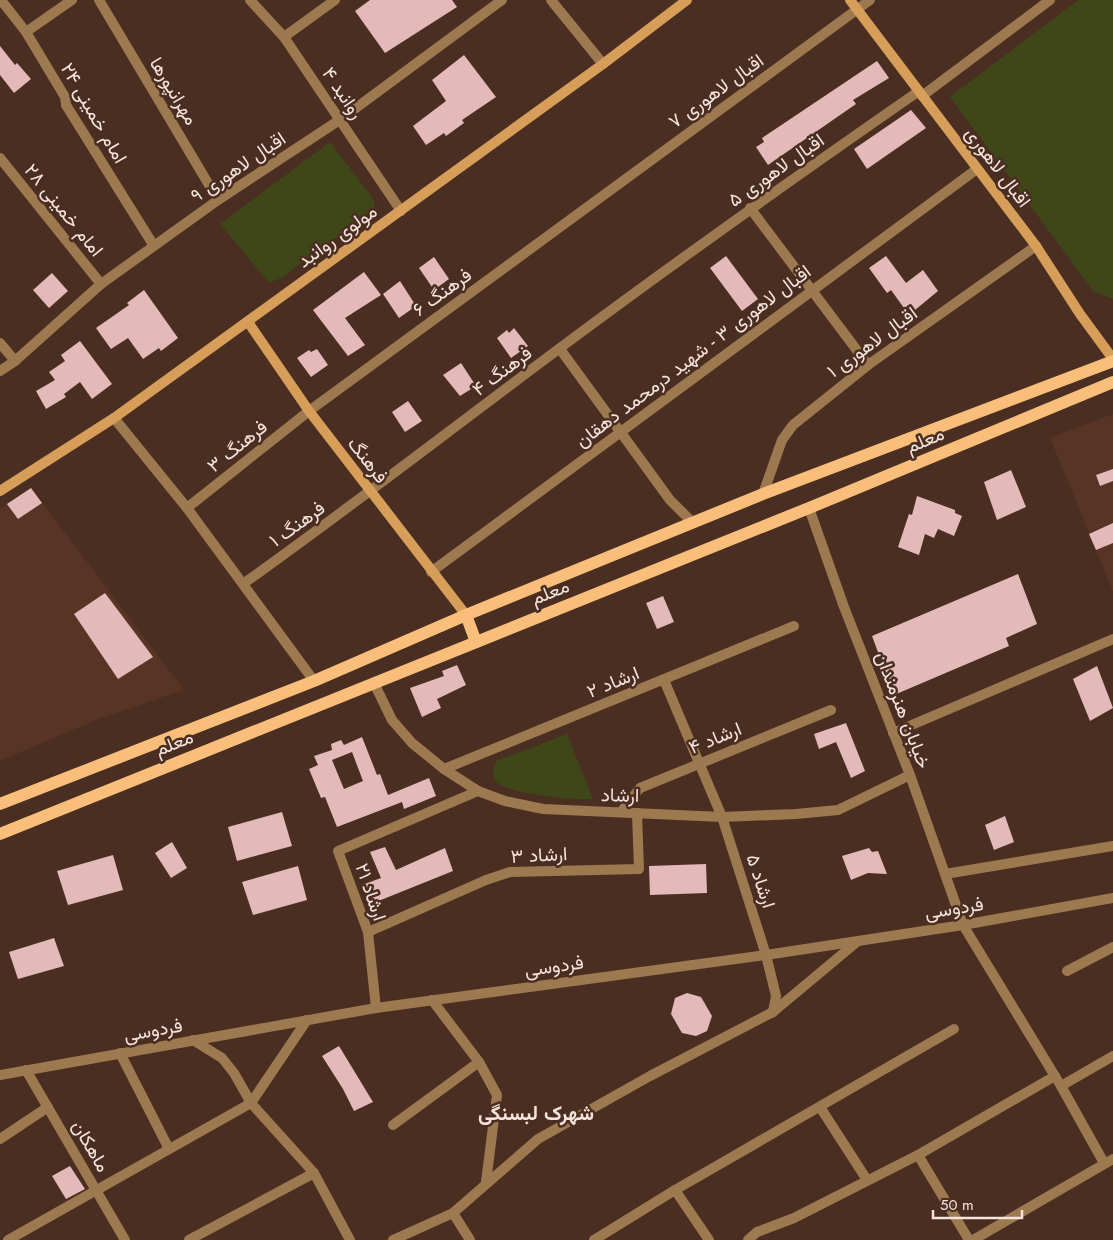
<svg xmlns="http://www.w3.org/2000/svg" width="1113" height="1240" font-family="Jost,Vazirmatn,sans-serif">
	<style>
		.built { fill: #573424 }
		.green { fill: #3f4618 }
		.building { fill: #e3bab9; fill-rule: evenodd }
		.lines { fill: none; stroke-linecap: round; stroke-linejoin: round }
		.street { stroke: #9d7950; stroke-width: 10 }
		.secondary { stroke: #d79e5a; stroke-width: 10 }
		.primary { stroke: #f9be7a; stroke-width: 12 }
		.labels { text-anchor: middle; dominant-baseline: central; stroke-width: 5; stroke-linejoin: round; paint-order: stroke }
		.street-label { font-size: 19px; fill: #f6e3db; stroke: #4a2e21 }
		.neighbourhood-label { font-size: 20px; font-weight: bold; fill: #f6e3db; stroke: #4a2e21 }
	</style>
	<rect width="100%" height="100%" fill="#4a2e21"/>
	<!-- built -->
	<g class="built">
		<path d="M1113,414V592L1050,438Z"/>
		<path d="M31,488L184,690L101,718L0,761V508Z"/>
	</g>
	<!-- green -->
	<g class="green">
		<path d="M1078,0H1113V299L1094,292L950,97Z"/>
		<path d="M330,142L372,197L375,205L373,210L281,278L269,283L220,224Z"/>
		<path d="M567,734L593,799C576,801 503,794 495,780C491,774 494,768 496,761Z"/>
	</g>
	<!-- building -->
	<g class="building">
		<path d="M370,0H452L457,7L385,53L355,11Z"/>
		<path d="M0,46L15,65L17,63L31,79L14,93L0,75Z"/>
		<path d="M464,55L496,97L462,120L464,123L446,136L444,133L426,145L413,126L446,101L432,80Z"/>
		<path d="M877,61L889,78L853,100L856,104L768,165L756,147L764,142L762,138Z"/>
		<path d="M911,110L926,128L867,169L854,149Z"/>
		<path d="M726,256L758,299L742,311L710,268Z"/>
		<path d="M886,256L906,283L923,270L938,291L909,315L891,290L887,293L869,268Z"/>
		<path d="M434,257L449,279L434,290L419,268Z"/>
		<path d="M364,272L381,295L345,318L365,345L348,356L313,310Z"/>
		<path d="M52,273L68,291L49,308L33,290Z"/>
		<path d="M400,281L416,306L399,318L383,294Z"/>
		<path d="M144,290L178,338L161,351L159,348L143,359L128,338L111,349L96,328L129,305L127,303Z"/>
		<path d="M514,328L528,346L511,358L497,338L507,330L509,333Z"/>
		<path d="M80,341L112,384L92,399L80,382L64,394L66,397L46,409L36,391L55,380L49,372L65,361L61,355Z"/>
		<path d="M317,349L328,365L311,377L297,358L309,350L311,352Z"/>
		<path d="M461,363L476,386L460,396L443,375Z"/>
		<path d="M408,401L422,421L405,432L392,412Z"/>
		<path d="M1113,469V481L1100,486L1096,475Z"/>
		<path d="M1011,470L1026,507L997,520L984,482Z"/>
		<path d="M31,488L42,503L18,519L7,504Z"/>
		<path d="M917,496L955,510V513L962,516L954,536L938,529L934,538L925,534L919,555L898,547L909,514L912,515Z"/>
		<path d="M1113,523V543L1096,550L1089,534Z"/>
		<path d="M1018,574L1037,624L1006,638L1009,646L894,695L872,636Z"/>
		<path d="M105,593L153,657L118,679L74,614Z"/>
		<path d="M663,596L674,622L657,629L646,603Z"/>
		<path d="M457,665L466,685L437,699L441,708L422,717L410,688L444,676L442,671Z"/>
		<path d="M1097,666L1113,708L1090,721L1073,679Z"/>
		<path d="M846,723L865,771L851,778L836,742L819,749L814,734Z"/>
		<path d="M362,737L377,775L380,774L388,795L429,778L436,796L404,809L402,802L337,827L325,797L321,798L309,769L318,765L314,756L332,750L331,744L341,740L344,745ZM352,752L363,781L344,789L332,760Z"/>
		<path d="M282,812L292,846L237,861L228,827Z"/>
		<path d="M1005,816L1014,842L994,850L985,825Z"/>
		<path d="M172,842L187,868L171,878L155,853Z"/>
		<path d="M385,847L396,870L445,848L453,871L371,904L362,885L381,878L370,852Z"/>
		<path d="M869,848L872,852L878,851L887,874L868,873L851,880L842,856Z"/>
		<path d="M113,855L123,890L68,905L57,871Z"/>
		<path d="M706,864L707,893L650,895L649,866Z"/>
		<path d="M298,866L307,900L253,915L242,882Z"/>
		<path d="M54,938L64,966L18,979L9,952Z"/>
		<path d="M687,993L701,997L712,1016L707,1031L696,1036L682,1033L671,1014L675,998Z"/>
		<path d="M339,1046L373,1102L354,1111L343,1089L322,1056Z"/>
		<path d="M70,1166L85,1189L66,1199L52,1176Z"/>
	</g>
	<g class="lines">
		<!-- street -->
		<g class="street">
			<path d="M1,0L26,32L65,97L66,105L154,246"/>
			<path d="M99,0L218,200"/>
			<path d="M250,0L284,37L401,211"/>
			<path d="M551,0L603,64"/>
			<path d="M26,32L72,0"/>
			<path d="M284,37L335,0"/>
			<path d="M922,96L1050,0"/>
			<path d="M0,158L101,284"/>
			<path d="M750,208L868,365"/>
			<path d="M0,343L15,361"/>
			<path d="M560,349L670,500L693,523"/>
			<path d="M0,371L15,361L101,284L218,200L341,119L502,0"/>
			<path d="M114,418L187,508L314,681"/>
			<path d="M763,494L782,440L793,425L868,365L1036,246"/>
			<path d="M187,508L309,411L870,0"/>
			<path d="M809,508L844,607L910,775L963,925L1061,1086L1104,1163"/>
			<path d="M431,572L977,169"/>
			<path d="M243,584C351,507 454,427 560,348C678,260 798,175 919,91"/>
			<path d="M664,680L722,817L766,955L776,996L773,1012"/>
			<path d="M374,683L392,720L412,743L444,769L478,791L505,801L543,809L722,817L796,814L838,810L910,775"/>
			<path d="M893,733L1113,639"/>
			<path d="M444,769L794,626"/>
			<path d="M621,812L640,788L831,710"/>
			<path d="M945,874L1113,846"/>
			<path d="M368,932L486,880L510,872L639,869L637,813"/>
			<path d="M1067,971L1113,947"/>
			<path d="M432,1000L479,1062L497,1095L486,1182"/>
			<path d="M376,1008L368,932L338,851L478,791"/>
			<path d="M193,1040L222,1058L234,1073L251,1103L314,1173"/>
			<path d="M120,1053L169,1149"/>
			<path d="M26,1070L125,1240"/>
			<path d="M0,1075L376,1008L766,955L963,925L1113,898"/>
			<path d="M1061,1086L1113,1056"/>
			<path d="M820,1107L867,1180"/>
			<path d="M393,1125L479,1062"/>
			<path d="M0,1139L48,1107"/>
			<path d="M918,1155L969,1240"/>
			<path d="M675,1190L709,1240"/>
			<path d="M453,1213L470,1240"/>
			<path d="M8,1240L251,1103L307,1020"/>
			<path d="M189,1240L314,1173L350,1240"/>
			<path d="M393,1240L453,1213L538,1139L650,1076L773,1012L858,941"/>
			<path d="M594,1240L675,1190L954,1029"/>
			<path d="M748,1240L757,1232L794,1218L918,1155L1055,1076"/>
			<path d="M973,1240L1113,1159"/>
		</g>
		<!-- secondary -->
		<g class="secondary">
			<path d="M850,0L1036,246L1080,314L1113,359"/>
			<path d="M248,322L309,411L466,615"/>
			<path d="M0,491L114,418L603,64L687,0"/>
		</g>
		<!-- primary -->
		<g class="primary">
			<path d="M466,615L476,642"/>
			<path d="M0,804L314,681L466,615L763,494L1113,361"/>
			<path d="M0,834L809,508L1113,382"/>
		</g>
	</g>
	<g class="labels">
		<!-- street labels -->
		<g class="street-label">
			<text transform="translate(174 91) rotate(59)">مهرانپورها</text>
			<text transform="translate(716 91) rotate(-36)">اقبال لاهوری ۷</text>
			<text transform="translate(343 93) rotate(56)">روانبد ۴</text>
			<text transform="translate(94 113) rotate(60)">امام خمینی ۲۴</text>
			<text transform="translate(238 167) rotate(-34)">اقبال لاهوری ۹</text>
			<text transform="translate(998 167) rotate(53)">اقبال لاهوری</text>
			<text transform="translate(776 170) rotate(-35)">اقبال لاهوری ۵</text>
			<text transform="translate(64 210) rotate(51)">امام خمینی ۲۸</text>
			<text transform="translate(337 236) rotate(-36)">مولوی روانبد</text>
			<text transform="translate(442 292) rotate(-36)">فرهنگ ۶</text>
			<text transform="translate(872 342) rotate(-36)">اقبال لاهوری ۱</text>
			<text transform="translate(693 356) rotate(-37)">اقبال لاهوری ۳ - شهید درمحمد دهقان</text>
			<text transform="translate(502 371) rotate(-37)">فرهنگ ۴</text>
			<text transform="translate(925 440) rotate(-23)">معلم</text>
			<text transform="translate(237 446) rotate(-39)">فرهنگ ۳</text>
			<text transform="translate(368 460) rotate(52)">فرهنگ</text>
			<text transform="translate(297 524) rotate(-36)">فرهنگ ۱</text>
			<text transform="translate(550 592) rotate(-22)">معلم</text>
			<text transform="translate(613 682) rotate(-22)">ارشاد ۲</text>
			<text transform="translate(903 710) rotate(69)">خیابان هنرمندان</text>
			<text transform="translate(715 738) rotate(-22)">ارشاد ۴</text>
			<text transform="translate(174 743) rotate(-22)">معلم</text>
			<text transform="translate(620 795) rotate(1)">ارشاد</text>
			<text transform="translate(539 855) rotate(-3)">ارشاد ۳</text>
			<text transform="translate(761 881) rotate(72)">ارشاد ۵</text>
			<text transform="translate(371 892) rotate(71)">ارشاد ۲۱</text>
			<text transform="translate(954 908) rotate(-9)">فردوسی</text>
			<text transform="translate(554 966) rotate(-8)">فردوسی</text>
			<text transform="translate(153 1030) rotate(-10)">فردوسی</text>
			<text transform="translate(91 1146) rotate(60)">ماهکان</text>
		</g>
		<!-- neighbourhood labels -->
		<g class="neighbourhood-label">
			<text x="536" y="1113">شهرک لبسنگی</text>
		</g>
	</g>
	<!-- scale -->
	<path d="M933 1210v8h89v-8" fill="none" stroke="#f6e3db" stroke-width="2.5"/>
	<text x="940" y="1210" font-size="15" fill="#f6e3db" stroke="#4a2e21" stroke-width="4" paint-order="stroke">50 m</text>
</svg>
